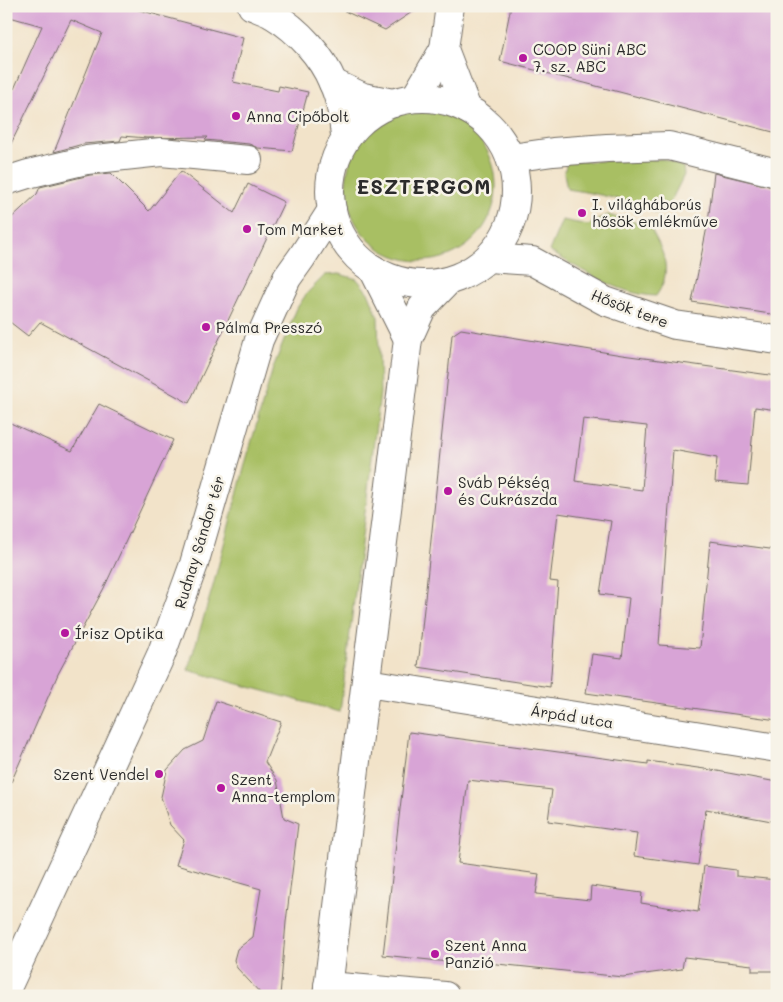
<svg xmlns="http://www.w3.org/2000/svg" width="783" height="1002" font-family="Mali,sans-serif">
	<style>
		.green { fill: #a8bf64; stroke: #6a7548 }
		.building { fill: #d8a4d6; fill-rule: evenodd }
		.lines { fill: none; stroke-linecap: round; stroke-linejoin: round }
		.minor-casing { stroke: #716b62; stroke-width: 30 }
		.secondary-casing { stroke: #716b62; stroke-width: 30 }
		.primary-casing { stroke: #716b62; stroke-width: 30 }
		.minor { stroke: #fff; stroke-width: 28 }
		.secondary { stroke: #fff; stroke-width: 28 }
		.primary { stroke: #fff; stroke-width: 28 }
		.poi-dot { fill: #b5179e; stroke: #f7f3e8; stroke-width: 2 }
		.labels { text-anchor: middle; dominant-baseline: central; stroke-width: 5; stroke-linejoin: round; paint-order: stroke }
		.poi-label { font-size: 15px; fill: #2b2b2b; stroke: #f7f3e8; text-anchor: start }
		.street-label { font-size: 15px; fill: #2b2b2b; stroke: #f7f3e8 }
		.district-label { font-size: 20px; font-weight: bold; letter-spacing: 1px; fill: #2b2b2b; stroke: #f7f3e8 }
	</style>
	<rect width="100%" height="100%" fill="#f7f3e8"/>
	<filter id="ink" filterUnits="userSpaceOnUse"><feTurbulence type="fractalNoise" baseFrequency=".02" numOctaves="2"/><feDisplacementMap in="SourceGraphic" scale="10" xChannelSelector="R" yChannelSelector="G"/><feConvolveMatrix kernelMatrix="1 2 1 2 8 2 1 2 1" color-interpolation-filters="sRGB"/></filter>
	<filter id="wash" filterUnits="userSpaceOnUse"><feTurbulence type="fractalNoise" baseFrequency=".0096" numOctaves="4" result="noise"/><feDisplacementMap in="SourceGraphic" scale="20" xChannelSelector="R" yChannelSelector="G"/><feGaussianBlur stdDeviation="1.12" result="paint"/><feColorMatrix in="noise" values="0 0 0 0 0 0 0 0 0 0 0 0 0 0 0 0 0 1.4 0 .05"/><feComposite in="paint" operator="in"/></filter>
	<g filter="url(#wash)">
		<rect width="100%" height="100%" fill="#f2e3c9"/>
		<!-- green -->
		<g class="green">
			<circle cx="421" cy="186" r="75"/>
			<path d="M663,159L683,167L684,175L667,209L659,214C628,200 600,194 567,189L564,173L567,162Z"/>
			<path d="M608,215L649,226C663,250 674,271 656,296C619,295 581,269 549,251L562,220L588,225Z"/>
			<path d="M339,274L357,279L369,294L378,317L380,393L340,712L188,670L213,586L247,457L273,368L297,308L307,293L325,275Z"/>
		</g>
		<g id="blocks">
			<!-- building -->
			<g class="building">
				<path d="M6,6H124L243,38L233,82L278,91L279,86L308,92L292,151L258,148L249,144L205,140L208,137L147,138L122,136L120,141L83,144L54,152L102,33L71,20L6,154V85L14,89L42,26L6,16Z"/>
				<path d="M334,6H421L385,30Z"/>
				<path d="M511,6H777V133L500,61Z"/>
				<path d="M181,171L234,213L248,184L284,202L189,403L40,322L28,336L6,319V223L37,194L40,187L90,175L111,173L149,211Z"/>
				<path d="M714,173L777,188V315L692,302L708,222Z"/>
				<path d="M461,329L622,355L777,376V410L755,407L748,485L715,482L717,458L673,450L659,645L700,648L710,541L777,550V720L586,693L592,654L622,658L629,598L600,594L611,521L558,513L550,581L558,582L550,687L418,667L452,335ZM583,419L647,426L642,490L575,481Z"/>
				<path d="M99,404L173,440L104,588L58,674L6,794V421L72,451Z"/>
				<path d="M216,701L281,722L265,762L277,780L284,818L298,824L286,922L280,996H263L237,968L234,960L237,949L253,937L261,889L176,865L184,840L170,825L161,797L167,770L185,750L203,741Z"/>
				<path d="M409,732L648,764V761L712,770L777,782V822L706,809L698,865L634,856L637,833L548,821L552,790L468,780L458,863L539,874L536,894L590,900L591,886L642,893L641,903L698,912L704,866L736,870V876L777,880V971H752V965L684,957L682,969L623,977L468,961L467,964L383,955Z"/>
			</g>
		</g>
	</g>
	<g filter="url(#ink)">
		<use href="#blocks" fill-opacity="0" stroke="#716b62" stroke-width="1"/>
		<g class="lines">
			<!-- minor casing -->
			<g class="minor-casing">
				<g id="minor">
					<path d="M6,181L28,174L87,160L161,152L248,160"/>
					<path d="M367,683L777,748"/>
					<path d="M328,986L445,996"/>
				</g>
			</g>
			<!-- secondary casing -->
			<g class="secondary-casing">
				<g id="secondary">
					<path d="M252,6C259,9 267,11 273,15C298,30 322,56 333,83C341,100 343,118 345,135"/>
					<path d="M333,83L363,97L393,103"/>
					<path d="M511,158L553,152L607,148L669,146L777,173"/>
					<path d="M489,258L532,261L605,301L675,325L777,340"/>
				</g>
			</g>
			<!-- primary casing -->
			<g class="primary-casing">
				<g id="primary">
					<path d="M450,6L444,49L467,109"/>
					<path d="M415,98L444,49"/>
					<circle cx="423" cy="191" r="93"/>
					<path d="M373,269L408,339"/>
					<path d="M6,990L161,655L194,564L259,340L287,278L302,257L332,210"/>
					<path d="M327,996L408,339L422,308L448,281"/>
				</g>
			</g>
			<!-- minor -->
			<use href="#minor" class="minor"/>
			<!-- secondary -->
			<use href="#secondary" class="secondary"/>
			<!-- primary -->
			<use href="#primary" class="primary"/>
		</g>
	</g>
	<!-- markers -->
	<g class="poi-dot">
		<circle cx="523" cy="58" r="5"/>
		<circle cx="236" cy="116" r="5"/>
		<circle cx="582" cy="213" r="5"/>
		<circle cx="247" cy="229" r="5"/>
		<circle cx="206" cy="327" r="5"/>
		<circle cx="448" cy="491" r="5"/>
		<circle cx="65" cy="633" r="5"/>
		<circle cx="159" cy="774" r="5"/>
		<circle cx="221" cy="788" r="5"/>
		<circle cx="435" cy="954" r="5"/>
	</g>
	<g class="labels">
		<!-- poi labels -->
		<g class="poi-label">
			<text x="533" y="49">COOP Süni ABC<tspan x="533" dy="17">7. sz. ABC</tspan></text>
			<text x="246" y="116">Anna Cipőbolt</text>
			<text x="592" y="204">I. világháborús<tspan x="592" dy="17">hősök emlékműve</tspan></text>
			<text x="257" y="229">Tom Market</text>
			<text x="216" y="327">Pálma Presszó</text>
			<text x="458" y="482">Sváb Pékség<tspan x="458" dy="17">és Cukrászda</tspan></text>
			<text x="75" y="633">Írisz Optika</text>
			<text x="149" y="774" text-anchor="end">Szent Vendel</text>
			<text x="231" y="779">Szent<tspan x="231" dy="17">Anna-templom</tspan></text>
			<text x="445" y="945">Szent Anna<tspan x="445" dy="17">Panzió</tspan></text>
		</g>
		<!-- street labels -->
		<g class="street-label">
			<text transform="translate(630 308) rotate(21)">Hősök tere</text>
			<text transform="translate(199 542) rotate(-73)">Rudnay Sándor tér</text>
			<text transform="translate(572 716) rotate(9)">Árpád utca</text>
		</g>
		<!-- district labels -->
		<g class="district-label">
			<text x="424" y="186">ESZTERGOM</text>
		</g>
	</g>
	<!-- margin -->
	<rect width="783" height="1002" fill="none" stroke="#f7f3e8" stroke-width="25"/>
</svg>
